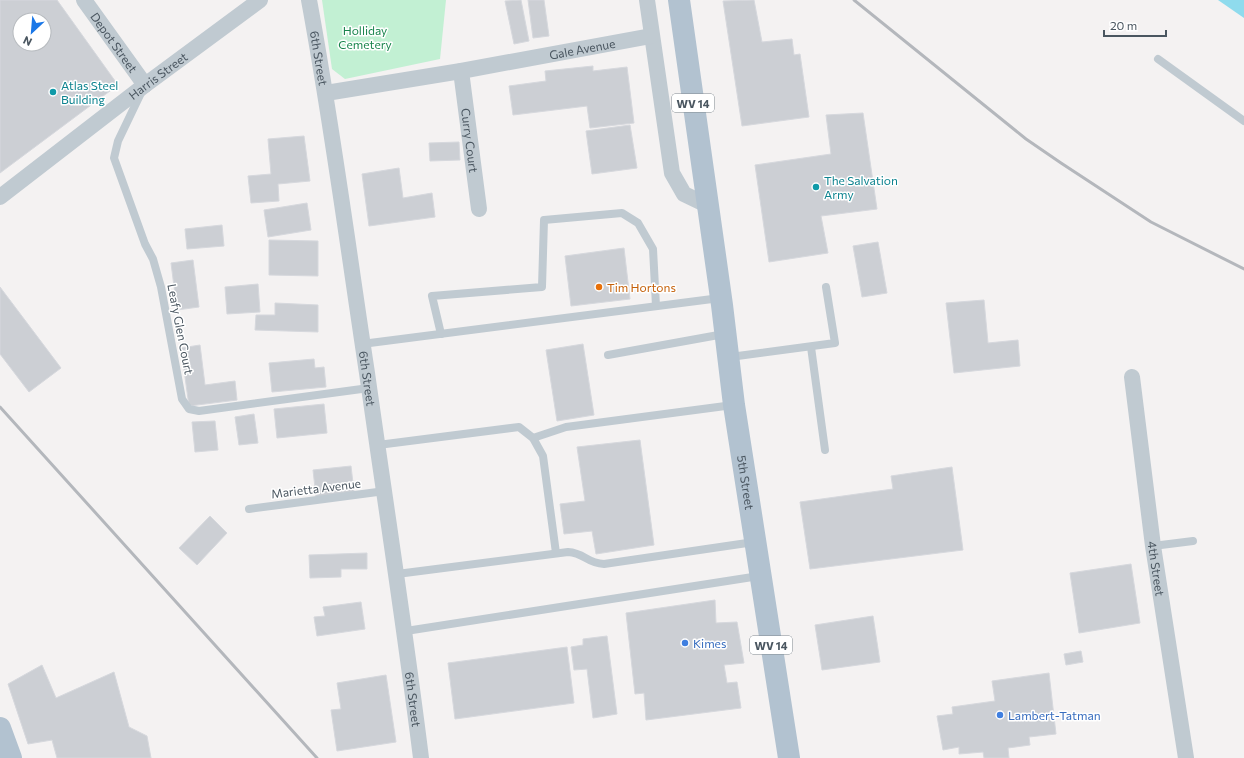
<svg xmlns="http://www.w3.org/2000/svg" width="1244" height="758" font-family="Commissioner,sans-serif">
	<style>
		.green { fill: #c2f0d3 }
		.water { fill: #8fdbed }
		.building { fill: #cccfd4; stroke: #d6d8dd; fill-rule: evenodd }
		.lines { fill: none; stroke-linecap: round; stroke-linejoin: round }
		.service { stroke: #c0cad1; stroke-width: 8 }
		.minor { stroke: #c0cad1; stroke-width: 16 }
		.primary { stroke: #b2c2d0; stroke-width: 22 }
		.rail { stroke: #b4b7bc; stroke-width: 3 }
		.culture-dot { fill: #0f9aa8; stroke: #fff; stroke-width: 1.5 }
		.food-dot { fill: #e8710a; stroke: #fff; stroke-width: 1.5 }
		.shop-dot { fill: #3f7fe0; stroke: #fff; stroke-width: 1.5 }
		.labels { text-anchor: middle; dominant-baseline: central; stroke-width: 3; stroke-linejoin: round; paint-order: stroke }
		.shield { fill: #fff; stroke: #808990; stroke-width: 1 }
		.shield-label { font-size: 11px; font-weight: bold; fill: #4a5660 }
		.park-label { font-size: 12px; fill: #18844c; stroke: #fff }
		.street-label { font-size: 12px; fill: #4a5660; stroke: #fff }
		.culture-label { font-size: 12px; fill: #0d838f; stroke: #fff; text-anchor: start }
		.food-label { font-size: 12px; fill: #c56008; stroke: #fff; text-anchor: start }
		.shop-label { font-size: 12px; fill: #366cbe; stroke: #fff; text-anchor: start }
	</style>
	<rect width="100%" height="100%" fill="#f4f2f2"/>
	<!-- green -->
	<path class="green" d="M322,0H446L440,59L345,79L332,69Z"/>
	<!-- water -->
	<path class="water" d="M1218,0H1244V18Z"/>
	<!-- building -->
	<g class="building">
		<path d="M0,0H57L118,85L0,173ZM20,20H44V44H20Z"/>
		<path d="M521,0L529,41L514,44L505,1Z"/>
		<path d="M528,0H544L549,36L533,38Z"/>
		<path d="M754,0L762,42L792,39L794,55L800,54L809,117L742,126L723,1Z"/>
		<path d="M593,66V71L627,67L634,123L590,128L587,106L513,115L509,86L546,81L545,71Z"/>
		<path d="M863,113L877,209L821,216L828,253L769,262L755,165L831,154L826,115Z"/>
		<path d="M630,125L637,168L592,174L586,131Z"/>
		<path d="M304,136L310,181L278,184L279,201L251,203L248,176L271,174L268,139Z"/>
		<path d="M459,142L460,160L430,161L429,143Z"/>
		<path d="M399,168L403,198L432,193L435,217L369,226L362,174Z"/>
		<path d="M307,203L311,230L268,237L264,210Z"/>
		<path d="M222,225L224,246L187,249L185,229Z"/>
		<path d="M269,240L318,241V276L269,275Z"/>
		<path d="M878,242L887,293L862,297L853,246Z"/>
		<path d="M624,248L630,299L571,306L565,256Z"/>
		<path d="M193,260L199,307L177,310L171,263Z"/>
		<path d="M258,284L260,312L227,314L225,287Z"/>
		<path d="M0,287L61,368L29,392L0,354Z"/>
		<path d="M984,300L988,343L1018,340L1020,366L954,373L946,303Z"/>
		<path d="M275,303L318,305V332L255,330L256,315H275Z"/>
		<path d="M583,344L594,415L557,421L546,350Z"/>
		<path d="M200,345L205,385L235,381L237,400L189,406L181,348Z"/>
		<path d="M314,359L315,368L324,367L326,387L272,392L269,363Z"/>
		<path d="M324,404L327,433L277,438L274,409Z"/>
		<path d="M254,414L258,443L239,445L235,417Z"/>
		<path d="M215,421L218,450L195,452L192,422Z"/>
		<path d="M640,440L654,545L596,554L592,531L564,534L560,504L585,501L577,447Z"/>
		<path d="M351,466L354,492L316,497L313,470Z"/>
		<path d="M952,467L963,550L810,569L800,502L893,489L891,476Z"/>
		<path d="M210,516L227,533L197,565L179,548Z"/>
		<path d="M367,553V569H341V577L310,578L309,555Z"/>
		<path d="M1131,564L1140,623L1079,633L1070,573Z"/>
		<path d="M715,600L716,623L737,622L744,663L724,665L727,683L737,682L741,708L646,720L644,693L635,694L626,613Z"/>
		<path d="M361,602L365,629L317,636L314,617L325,616L323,607Z"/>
		<path d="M873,616L880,662L822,670L815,625Z"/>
		<path d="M607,636L617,714L593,718L587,669L574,670L571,647L583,645V639Z"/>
		<path d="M567,647L574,703L455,719L448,663Z"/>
		<path d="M1081,651L1083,662L1066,665L1064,654Z"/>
		<path d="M42,665L56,698L114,672L129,727L147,736L151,758H57L52,740L28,744L8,684Z"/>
		<path d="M1049,673L1056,734L1029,737L1030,745L1008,748L1009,758H984L983,752L959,754V747L943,750L937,716L953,714L952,707L995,701L992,681Z"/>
		<path d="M386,675L396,742L337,751L331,710L341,709L337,683Z"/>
	</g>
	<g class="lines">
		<!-- service -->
		<g class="service">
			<path d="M1158,59L1244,121"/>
			<path d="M141,93L118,141L114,158L145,244L153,259L161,287L182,399L189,409L199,411L369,388"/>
			<path d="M441,334L432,296L542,287L544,220L622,213L638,223L653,249L656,306"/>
			<path d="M362,344L720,298"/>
			<path d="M811,347L825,450"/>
			<path d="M608,355L724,334"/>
			<path d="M730,357L835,343L826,287"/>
			<path d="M533,438L566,427L733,405"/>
			<path d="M378,445L519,427L533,438L543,456L556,553"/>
			<path d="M249,509L385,491"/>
			<path d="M1153,546L1193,541"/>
			<path d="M397,574L568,552C585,553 586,563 604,564L754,542"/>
			<path d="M406,631L759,576"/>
		</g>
		<!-- minor -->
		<g class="minor">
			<path id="s1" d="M84,0L145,85"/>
			<path id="s2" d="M309,0C332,124 348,248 367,373C385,501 405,629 421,758"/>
			<path d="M647,0L672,173L684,194L707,205"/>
			<path id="s3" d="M461,71L479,209"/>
			<path id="s4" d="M326,93L461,71L651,36"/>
			<path id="s5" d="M0,197L145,85L260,0"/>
			<path id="s6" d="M1132,377L1153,546L1186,758"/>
		</g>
		<!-- primary -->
		<g class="primary">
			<path id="s7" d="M679,0L722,305L734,405L789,758"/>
			<path d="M0,728L11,758"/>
		</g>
		<!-- rail -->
		<g class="rail">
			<path d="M854,0L1026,139L1061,163L1151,222L1244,269"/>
			<path d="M0,407L317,758"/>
		</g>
	</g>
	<!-- markers -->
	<g class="culture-dot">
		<circle cx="53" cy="92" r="4"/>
		<circle cx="816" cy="187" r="4"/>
	</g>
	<circle class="food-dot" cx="599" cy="287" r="4"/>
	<g class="shop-dot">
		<circle cx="685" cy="643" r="4"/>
		<circle cx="1000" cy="715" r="4"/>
	</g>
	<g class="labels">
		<!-- shield labels -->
		<g class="shield">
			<rect x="672" y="94" width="42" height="18" rx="3"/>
			<rect x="750" y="636" width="42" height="18" rx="3"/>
		</g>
		<g class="shield-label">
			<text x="693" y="103">WV 14</text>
			<text x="771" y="645">WV 14</text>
		</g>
		<!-- park labels -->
		<g class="park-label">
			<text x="365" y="30">Holliday<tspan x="365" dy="14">Cemetery</tspan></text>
		</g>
		<!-- street labels -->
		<g class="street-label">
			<text stroke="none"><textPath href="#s1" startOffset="52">Depot Street</textPath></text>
			<text stroke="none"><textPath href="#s4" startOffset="260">Gale Avenue</textPath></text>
			<text stroke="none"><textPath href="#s2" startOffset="59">6th Street</textPath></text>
			<text stroke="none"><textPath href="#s5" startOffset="199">Harris Street</textPath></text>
			<text stroke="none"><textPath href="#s3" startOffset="70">Curry Court</textPath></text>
			<text transform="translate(181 329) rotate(79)">Leafy Glen Court</text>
			<text stroke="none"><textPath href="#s2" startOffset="383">6th Street</textPath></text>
			<text stroke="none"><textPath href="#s7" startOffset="487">5th Street</textPath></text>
			<text transform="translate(316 488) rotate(-7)">Marietta Avenue</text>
			<text stroke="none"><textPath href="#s6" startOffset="193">4th Street</textPath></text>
			<text stroke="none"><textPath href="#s2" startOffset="707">6th Street</textPath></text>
		</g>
		<!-- culture labels -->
		<g class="culture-label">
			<text x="61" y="85">Atlas Steel<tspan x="61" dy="14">Building</tspan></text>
			<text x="824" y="180">The Salvation<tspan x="824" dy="14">Army</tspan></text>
		</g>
		<!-- food labels -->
		<g class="food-label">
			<text x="607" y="287">Tim Hortons</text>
		</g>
		<!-- shop labels -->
		<g class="shop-label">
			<text x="693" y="643">Kimes</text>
			<text x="1008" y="715">Lambert-Tatman</text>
		</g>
	</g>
	<!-- north arrow -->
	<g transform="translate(32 32) rotate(206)"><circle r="19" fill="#ffffff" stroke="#b7bbbf"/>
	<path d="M0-3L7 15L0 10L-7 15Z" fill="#1a77e7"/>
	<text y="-6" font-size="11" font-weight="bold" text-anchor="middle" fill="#4a5660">N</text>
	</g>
	<!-- scale -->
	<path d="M1104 30v6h62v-6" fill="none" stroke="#4a5660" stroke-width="2"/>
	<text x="1110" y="30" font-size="12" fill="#4a5660" stroke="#ffffff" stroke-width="3" paint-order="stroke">20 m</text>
</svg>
